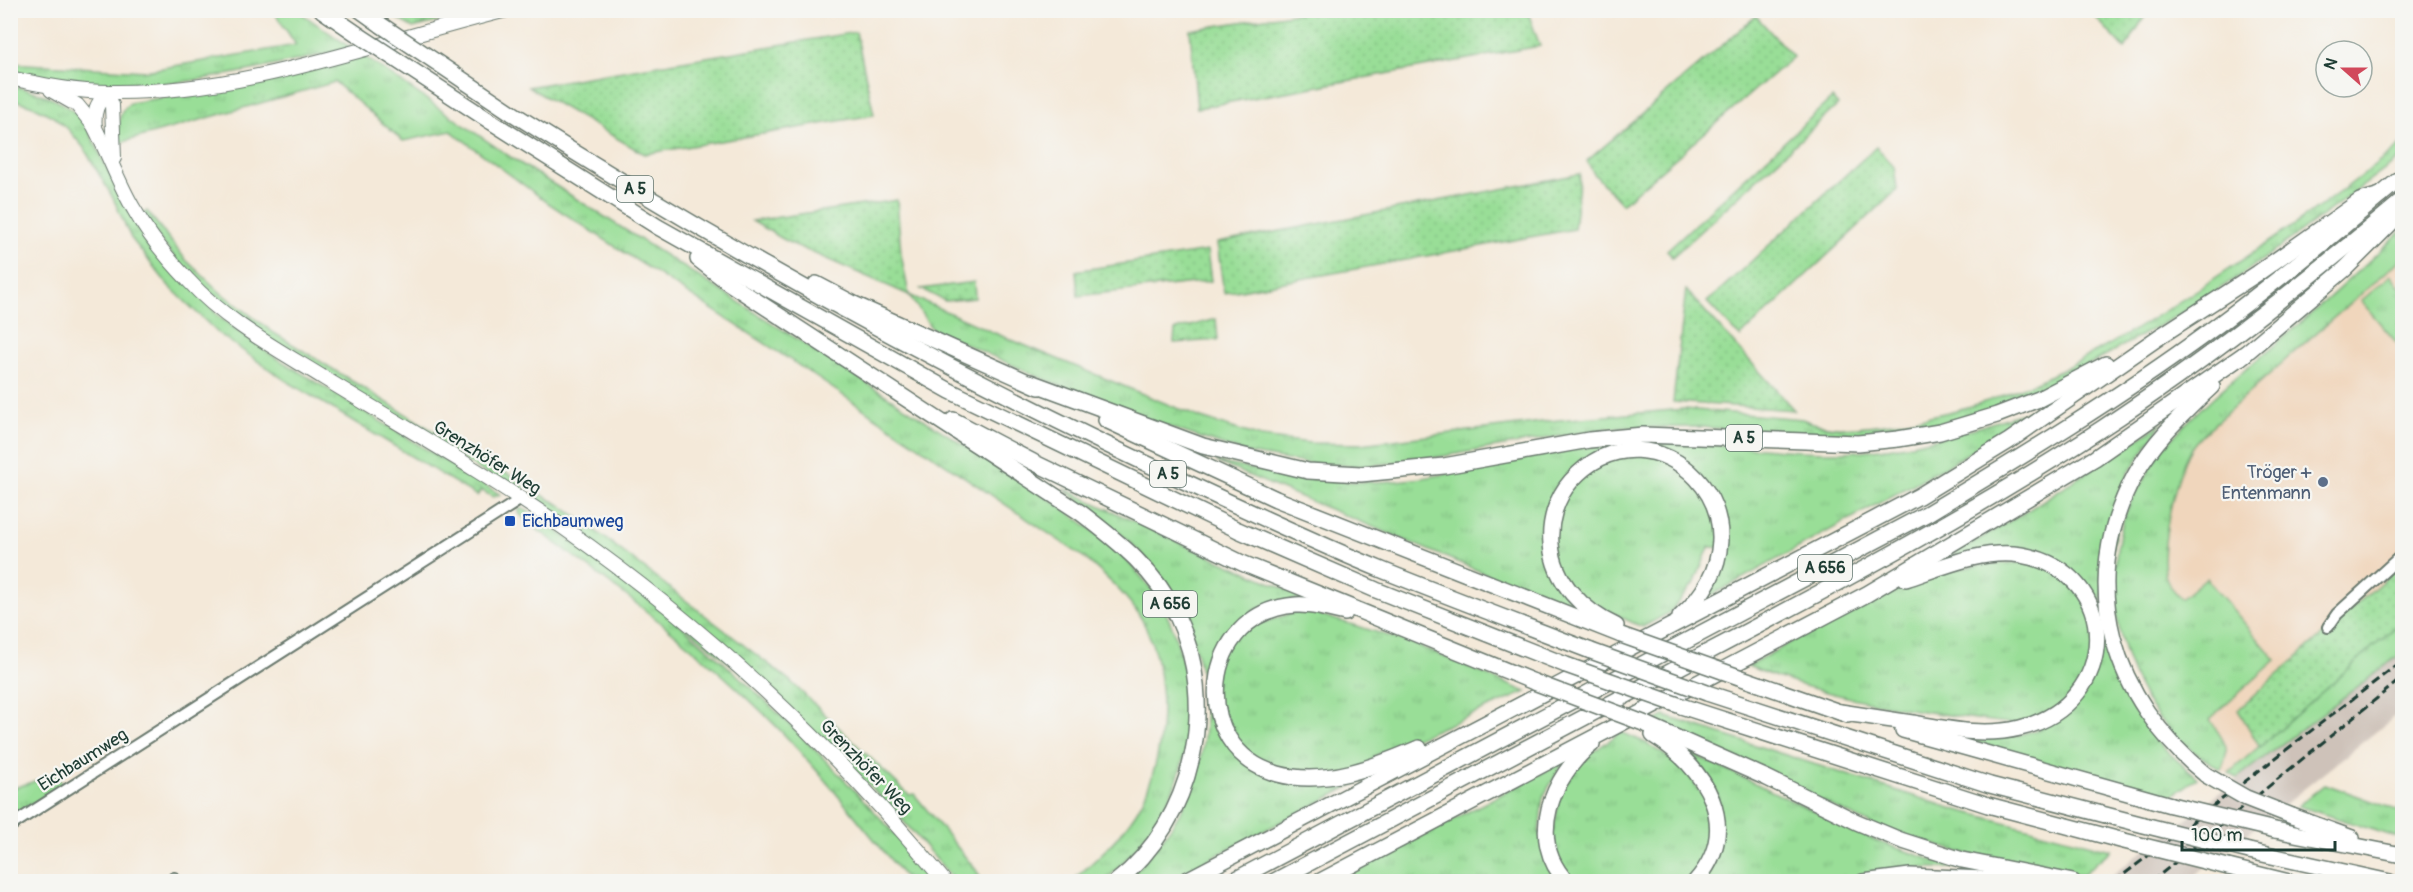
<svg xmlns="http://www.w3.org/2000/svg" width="2413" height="892" font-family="Pangolin,sans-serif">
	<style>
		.built { fill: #f0d6bc }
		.industrial { fill: #cec2b9 }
		.grass { fill: url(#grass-tufts); stroke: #5c8e66; stroke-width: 1.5 }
		.park { fill: url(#park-dots); stroke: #5c8e66; stroke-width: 1.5 }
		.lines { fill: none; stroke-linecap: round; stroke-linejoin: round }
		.minor-casing { stroke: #6a796e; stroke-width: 14 }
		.major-casing { stroke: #6a796e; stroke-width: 16 }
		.highway-casing { stroke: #6a796e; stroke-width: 18 }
		.minor { stroke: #fff; stroke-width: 10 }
		.major { stroke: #fff; stroke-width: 14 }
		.highway { stroke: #fff; stroke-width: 15 }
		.rail { stroke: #1f3d34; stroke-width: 3; stroke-dasharray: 9 4.5; stroke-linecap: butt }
		.highway-bridge-casing { stroke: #6a796e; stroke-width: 18; stroke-linecap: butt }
		.highway-bridge { stroke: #fff; stroke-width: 15 }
		.service-dot { fill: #5c6f8a; stroke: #f6f6f2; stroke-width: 2 }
		.transit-dot { fill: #1a4fb4; stroke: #f6f6f2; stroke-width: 2 }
		.labels { text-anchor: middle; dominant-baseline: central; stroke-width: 4.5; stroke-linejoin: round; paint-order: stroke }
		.shield { fill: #f6f6f2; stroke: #60746d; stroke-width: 1.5 }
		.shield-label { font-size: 16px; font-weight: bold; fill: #1f3d34 }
		.street-label { font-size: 18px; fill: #1f3d34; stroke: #f6f6f2 }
		.service-label { font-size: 18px; fill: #4e5e75; stroke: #f6f6f2; text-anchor: end }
		.transit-label { font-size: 18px; fill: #164399; stroke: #f6f6f2; text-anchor: start }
	</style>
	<defs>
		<pattern id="grass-tufts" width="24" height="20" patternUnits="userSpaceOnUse" patternTransform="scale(1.5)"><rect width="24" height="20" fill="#99de97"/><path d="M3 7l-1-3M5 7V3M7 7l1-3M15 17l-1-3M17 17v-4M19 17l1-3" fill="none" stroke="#83bf83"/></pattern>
		<pattern id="park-dots" width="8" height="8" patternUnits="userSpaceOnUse" patternTransform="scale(1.5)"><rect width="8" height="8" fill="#99de97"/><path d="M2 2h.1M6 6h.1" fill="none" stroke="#83bf83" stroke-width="1.8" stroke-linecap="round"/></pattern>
	</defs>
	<rect width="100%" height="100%" fill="#f6f6f2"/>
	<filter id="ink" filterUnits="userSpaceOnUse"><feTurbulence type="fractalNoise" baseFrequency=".0167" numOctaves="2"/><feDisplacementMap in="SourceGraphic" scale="12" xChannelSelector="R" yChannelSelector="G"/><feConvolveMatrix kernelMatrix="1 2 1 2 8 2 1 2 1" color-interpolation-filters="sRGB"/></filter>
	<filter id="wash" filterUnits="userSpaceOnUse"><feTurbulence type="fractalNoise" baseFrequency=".008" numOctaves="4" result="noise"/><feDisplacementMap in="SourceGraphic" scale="24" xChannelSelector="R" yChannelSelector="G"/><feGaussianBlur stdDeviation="1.35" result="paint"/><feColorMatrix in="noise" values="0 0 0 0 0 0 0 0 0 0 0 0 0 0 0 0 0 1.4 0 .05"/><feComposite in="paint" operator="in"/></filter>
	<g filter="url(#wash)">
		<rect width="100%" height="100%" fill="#f4e9d9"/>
		<!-- built -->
		<path class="built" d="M2402,230V564L2239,710L2260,747L2229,773L2221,770L2196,753L2115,587L2118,553L2124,518L2136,491L2160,452L2207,403L2324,303Z"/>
		<!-- industrial -->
		<path class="industrial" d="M2402,653V711L2188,881L2103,882Z"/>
		<!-- grass -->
		<g class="grass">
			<path d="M273,10L298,11L351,48C290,62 228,77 166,84C115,89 61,81 11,72L10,63L145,71L296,45Z"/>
			<path d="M384,11H480L413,28Z"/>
			<path d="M362,55L515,160L1057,504C1091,528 1123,553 1149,586C1164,605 1175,631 1181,656C1205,749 1172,817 1105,881H1072C1096,860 1120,838 1137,811C1168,759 1171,671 1141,618C1127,595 1105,576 1085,558L795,363L548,203L451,131L403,141L335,82L119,143C119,127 116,114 130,103L230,86Z"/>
			<path d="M10,85C39,92 66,100 85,123L124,204L218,316L270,354L501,495L493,497L481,490L477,496L285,380L219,334L169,286L131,238L113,198L84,148L69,130L54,117L33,106L11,99Z"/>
			<path d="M2402,144V157L2244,273L2184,312L2064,378L2010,403L1932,426L1861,434L1763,432L1701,427L1608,428L1421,460L1361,466L1305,463L1246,453L1127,413L1039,377L932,329L909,295L997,334L1201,418L1261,437L1310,443L1361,444L1559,420L1684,409L1803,419C1829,432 1863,427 1892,423C1917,419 1943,414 1968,407C2054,383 2147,324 2221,274C2284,233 2344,191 2402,144Z"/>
			<path d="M147,211L186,260L221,293L274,333L451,442L522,482L525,488L523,491L516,492L261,336L187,272L162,242L143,214Z"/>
			<path d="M2402,230V258C2349,306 2293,351 2241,400C2226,415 2207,428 2194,444C2176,466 2157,554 2167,581C2170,587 2177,593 2181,599L2206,578L2276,660L2210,719C2222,741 2233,744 2221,770C2203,758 2182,745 2167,728C2118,673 2103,588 2124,518C2129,503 2139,488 2147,474C2152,466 2156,457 2161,451C2198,406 2244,371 2288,334C2327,300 2365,265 2402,230Z"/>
			<path d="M2391,275L2402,289V349L2361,301Z"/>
			<path d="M2040,407L2008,430L1941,469L1703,600L1719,573L1726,548L1709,547L1695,582L1669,613L1643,627C1615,616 1589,600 1561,588L1570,601L1567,605L1520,588L1216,462C1281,475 1346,488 1414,479C1481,470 1547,450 1615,444C1684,438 1754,450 1823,452C1898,454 1970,431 2040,407Z"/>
			<path d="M2162,423L2128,474L2101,601L2111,655L2133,706L2158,743L2197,778L2172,796L2024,758L1965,739L1969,736L2018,735L2043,728C1945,714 1840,705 1748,666C1829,622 1926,559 2021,563L2023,550L1949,557L2027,511Z"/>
			<path d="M1063,488L1178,542L1306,598L1270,604L1253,611L1265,622L1292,613L1311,612L1412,643L1526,692L1374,756L1376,773L1167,881H1127C1150,855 1173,830 1188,797C1223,719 1202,622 1146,559C1122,532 1091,511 1063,488Z"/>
			<path d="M538,493L560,505L588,525L789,680L909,795L914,794L976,870L982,881H955L905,823L836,750L537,504Z"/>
			<path d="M519,509H524C682,611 814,741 937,881H908C866,830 824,776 778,728C702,650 615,586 527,522L519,513Z"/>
			<path d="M2402,621V653L2237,778L2229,773Z"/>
			<path d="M1664,716L1954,809L2111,850L2082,875L2012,868L1879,828L1653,722Z"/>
			<path d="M1621,732L1646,743L1683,767L1702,794L1719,798L1710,778L1692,756L1693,754L1879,842L1957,868H1907L1874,872L1900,882H1335L1564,761L1543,797L1539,833L1553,832L1561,790L1583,759Z"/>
			<path d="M56,774L63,785L11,818V789Z"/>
			<path d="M2325,784L2402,812V839L2298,806Z"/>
		</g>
		<!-- park -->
		<g class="park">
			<path d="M1527,10L1540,46L1197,108L1190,30L1310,11Z"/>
			<path d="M2090,11H2148L2125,49Z"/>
			<path d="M1756,16L1793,57L1622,204L1594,174L1587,161Z"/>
			<path d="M856,32L874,115L644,154L528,87Z"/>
			<path d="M1832,98L1838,105L1672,257L1667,250Z"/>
			<path d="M1876,147L1894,167L1897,190L1740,337L1707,302Z"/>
			<path d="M1580,174L1574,229L1224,293L1217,243Z"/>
			<path d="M897,200L901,254L909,295L788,242L752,221Z"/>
			<path d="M1207,251L1211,281L1078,296L1076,271Z"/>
			<path d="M974,282L975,298L945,301L921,289Z"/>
			<path d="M1686,289V290L1794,410L1673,402Z"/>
			<path d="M1216,319L1218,340L1174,343L1175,330Z"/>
			<path d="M2402,564V621L2260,747L2238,710Z"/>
		</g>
	</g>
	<g filter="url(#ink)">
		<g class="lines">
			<!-- minor casing -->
			<g class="minor-casing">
				<g id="minor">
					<path d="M2328,627L2337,614L2402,555"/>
					<path d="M10,826L521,499"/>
					<path d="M169,882L174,878"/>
				</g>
			</g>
			<!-- major casing -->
			<g class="major-casing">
				<g id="major">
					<path d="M10,78C43,85 76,92 110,92C246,94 377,42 507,10"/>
					<path d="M51,90L77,105L95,127"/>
					<path d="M107,92C97,104 93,111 95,128C109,155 119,185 135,211C149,236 168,259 188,280C225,321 277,349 324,378C404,427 487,474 564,528C705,627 836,748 945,882"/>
					<path d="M107,92L112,105L114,158"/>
				</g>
			</g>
			<!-- highway casing -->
			<g class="highway-casing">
				<g id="highway">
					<path d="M322,10L360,36"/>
					<path d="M360,10L381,25"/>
					<path d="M512,113C729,251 954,375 1188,483C1252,513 1316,543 1382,570C1451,598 1521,624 1591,651"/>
					<path d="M490,121L658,227L950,391L1238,530L1376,590L1566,665"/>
					<path d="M698,259L729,283L1081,513C1119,542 1156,571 1177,616C1219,704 1194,821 1116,882"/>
					<path d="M816,284L854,304L1039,387"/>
					<path d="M2240,358L2345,269L2400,214"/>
					<path d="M1030,382L1203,446L1308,471L1361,474L1444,466L1589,440L1643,435L1858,443L1898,439L1940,432L1997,415L2039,399L2106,364"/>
					<path d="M953,420L1033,462L1242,563L1534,682"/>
					<path d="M1106,420L1276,499L1621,635"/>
					<path d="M1345,613C1330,609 1312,604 1296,605C1201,611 1186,749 1278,774C1325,787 1377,766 1419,748"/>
					<path d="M1616,626C1583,611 1554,582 1551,544C1549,522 1556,498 1571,481C1652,391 1788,518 1680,617"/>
					<path d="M1739,677L1848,715"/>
					<path d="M1707,693L1990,785L2144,825"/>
					<path d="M1681,706L1988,805L2124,841"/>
					<path d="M1840,712C1864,716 1888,719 1912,723C1948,729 1984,737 2020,728C2121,704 2123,572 2021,555C1982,549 1942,567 1906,579"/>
					<path d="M1646,724L1767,778L1857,822L1900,840L1962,860L2073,882"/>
					<path d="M1903,730L2171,805"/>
					<path d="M1653,735C1705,767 1744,827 1695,882"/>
					<path d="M2206,775C2113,700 2075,585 2135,475C2154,440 2184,413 2212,386"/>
					<path d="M2292,816L2352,838"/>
					<path d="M2275,830L2402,855"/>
					<path d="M2249,851L2390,882"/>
					<path d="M2228,867L2289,882"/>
					<path d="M1183,882L1919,496L2009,441L2162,335L2258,273L2360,201L2381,195"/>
					<path d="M1231,882L1928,513C2023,456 2118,398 2207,333C2274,284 2339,231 2402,177"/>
					<path d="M1273,882C1418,806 1563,729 1708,652C1841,582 1974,512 2101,429C2207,360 2305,282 2402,201"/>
					<path d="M1319,882L1867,594L2095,458L2246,353"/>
					<path d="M1567,882C1526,839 1552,776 1592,744"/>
					<path d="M1863,882L1910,876L2035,881"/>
				</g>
			</g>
			<!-- minor -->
			<use href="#minor" class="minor"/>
			<!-- major -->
			<use href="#major" class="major"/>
			<!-- highway -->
			<use href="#highway" class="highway"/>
			<!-- rail -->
			<g class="rail">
				<path d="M2114,882L2402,661"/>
				<path d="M2151,882L2402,678"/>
			</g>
			<!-- highway-bridge casing -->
			<g class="highway-bridge-casing">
				<g id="highway-bridge">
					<path d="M381,25L512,113"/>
					<path d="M360,36L490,121"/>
					<path d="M1621,635L1739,677"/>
					<path d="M1591,651L1707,693"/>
					<path d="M1566,665L1681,706"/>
					<path d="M1534,682L1646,724"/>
					<path d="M2206,775L2246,798L2292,816"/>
					<path d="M2171,805L2275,830"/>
					<path d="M2144,825L2249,851"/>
					<path d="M2124,841L2228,867"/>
				</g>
			</g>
			<!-- highway-bridge -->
			<use href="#highway-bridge" class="highway-bridge"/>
		</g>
	</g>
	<!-- markers -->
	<circle class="service-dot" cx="2323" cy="482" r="6"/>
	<rect class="transit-dot" x="504" y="515" width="12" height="12" rx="3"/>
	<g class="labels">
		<!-- shield labels -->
		<g class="shield">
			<rect x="617" y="176" width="36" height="26" rx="4.5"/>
			<rect x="1726" y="425" width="36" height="26" rx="4.5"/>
			<rect x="1150" y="461" width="36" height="26" rx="4.5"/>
			<rect x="1798" y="555" width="54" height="26" rx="4.5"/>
			<rect x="1143" y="591" width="54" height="26" rx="4.5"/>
		</g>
		<g class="shield-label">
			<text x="635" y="189">A 5</text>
			<text x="1744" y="438">A 5</text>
			<text x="1168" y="474">A 5</text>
			<text x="1825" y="568">A 656</text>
			<text x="1170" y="604">A 656</text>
		</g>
		<!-- street labels -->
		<g class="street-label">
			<text transform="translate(487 458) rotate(32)">Grenzhöfer Weg</text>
			<text transform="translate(83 760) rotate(-32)">Eichbaumweg</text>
			<text transform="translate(866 767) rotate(46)">Grenzhöfer Weg</text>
		</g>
		<!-- service labels -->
		<g class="service-label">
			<text x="2311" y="472">Tröger +<tspan x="2311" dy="21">Entenmann</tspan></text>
		</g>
		<!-- transit labels -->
		<g class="transit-label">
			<text x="522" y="521">Eichbaumweg</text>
		</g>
	</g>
	<!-- margin -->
	<rect width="2413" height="892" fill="none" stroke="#f6f6f2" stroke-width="36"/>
	<!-- north arrow -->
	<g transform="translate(2344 69) rotate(291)"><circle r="28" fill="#f6f6f2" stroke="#a0aca6" stroke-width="1.5"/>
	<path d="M0-4.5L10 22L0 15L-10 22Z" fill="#d1495b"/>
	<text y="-9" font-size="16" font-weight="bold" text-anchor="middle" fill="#1f3d34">N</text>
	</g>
	<!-- scale -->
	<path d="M2182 841v9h153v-9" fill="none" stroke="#1f3d34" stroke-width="3"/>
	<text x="2191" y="841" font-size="18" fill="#1f3d34" stroke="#f6f6f2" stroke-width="4.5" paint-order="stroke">100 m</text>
</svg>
